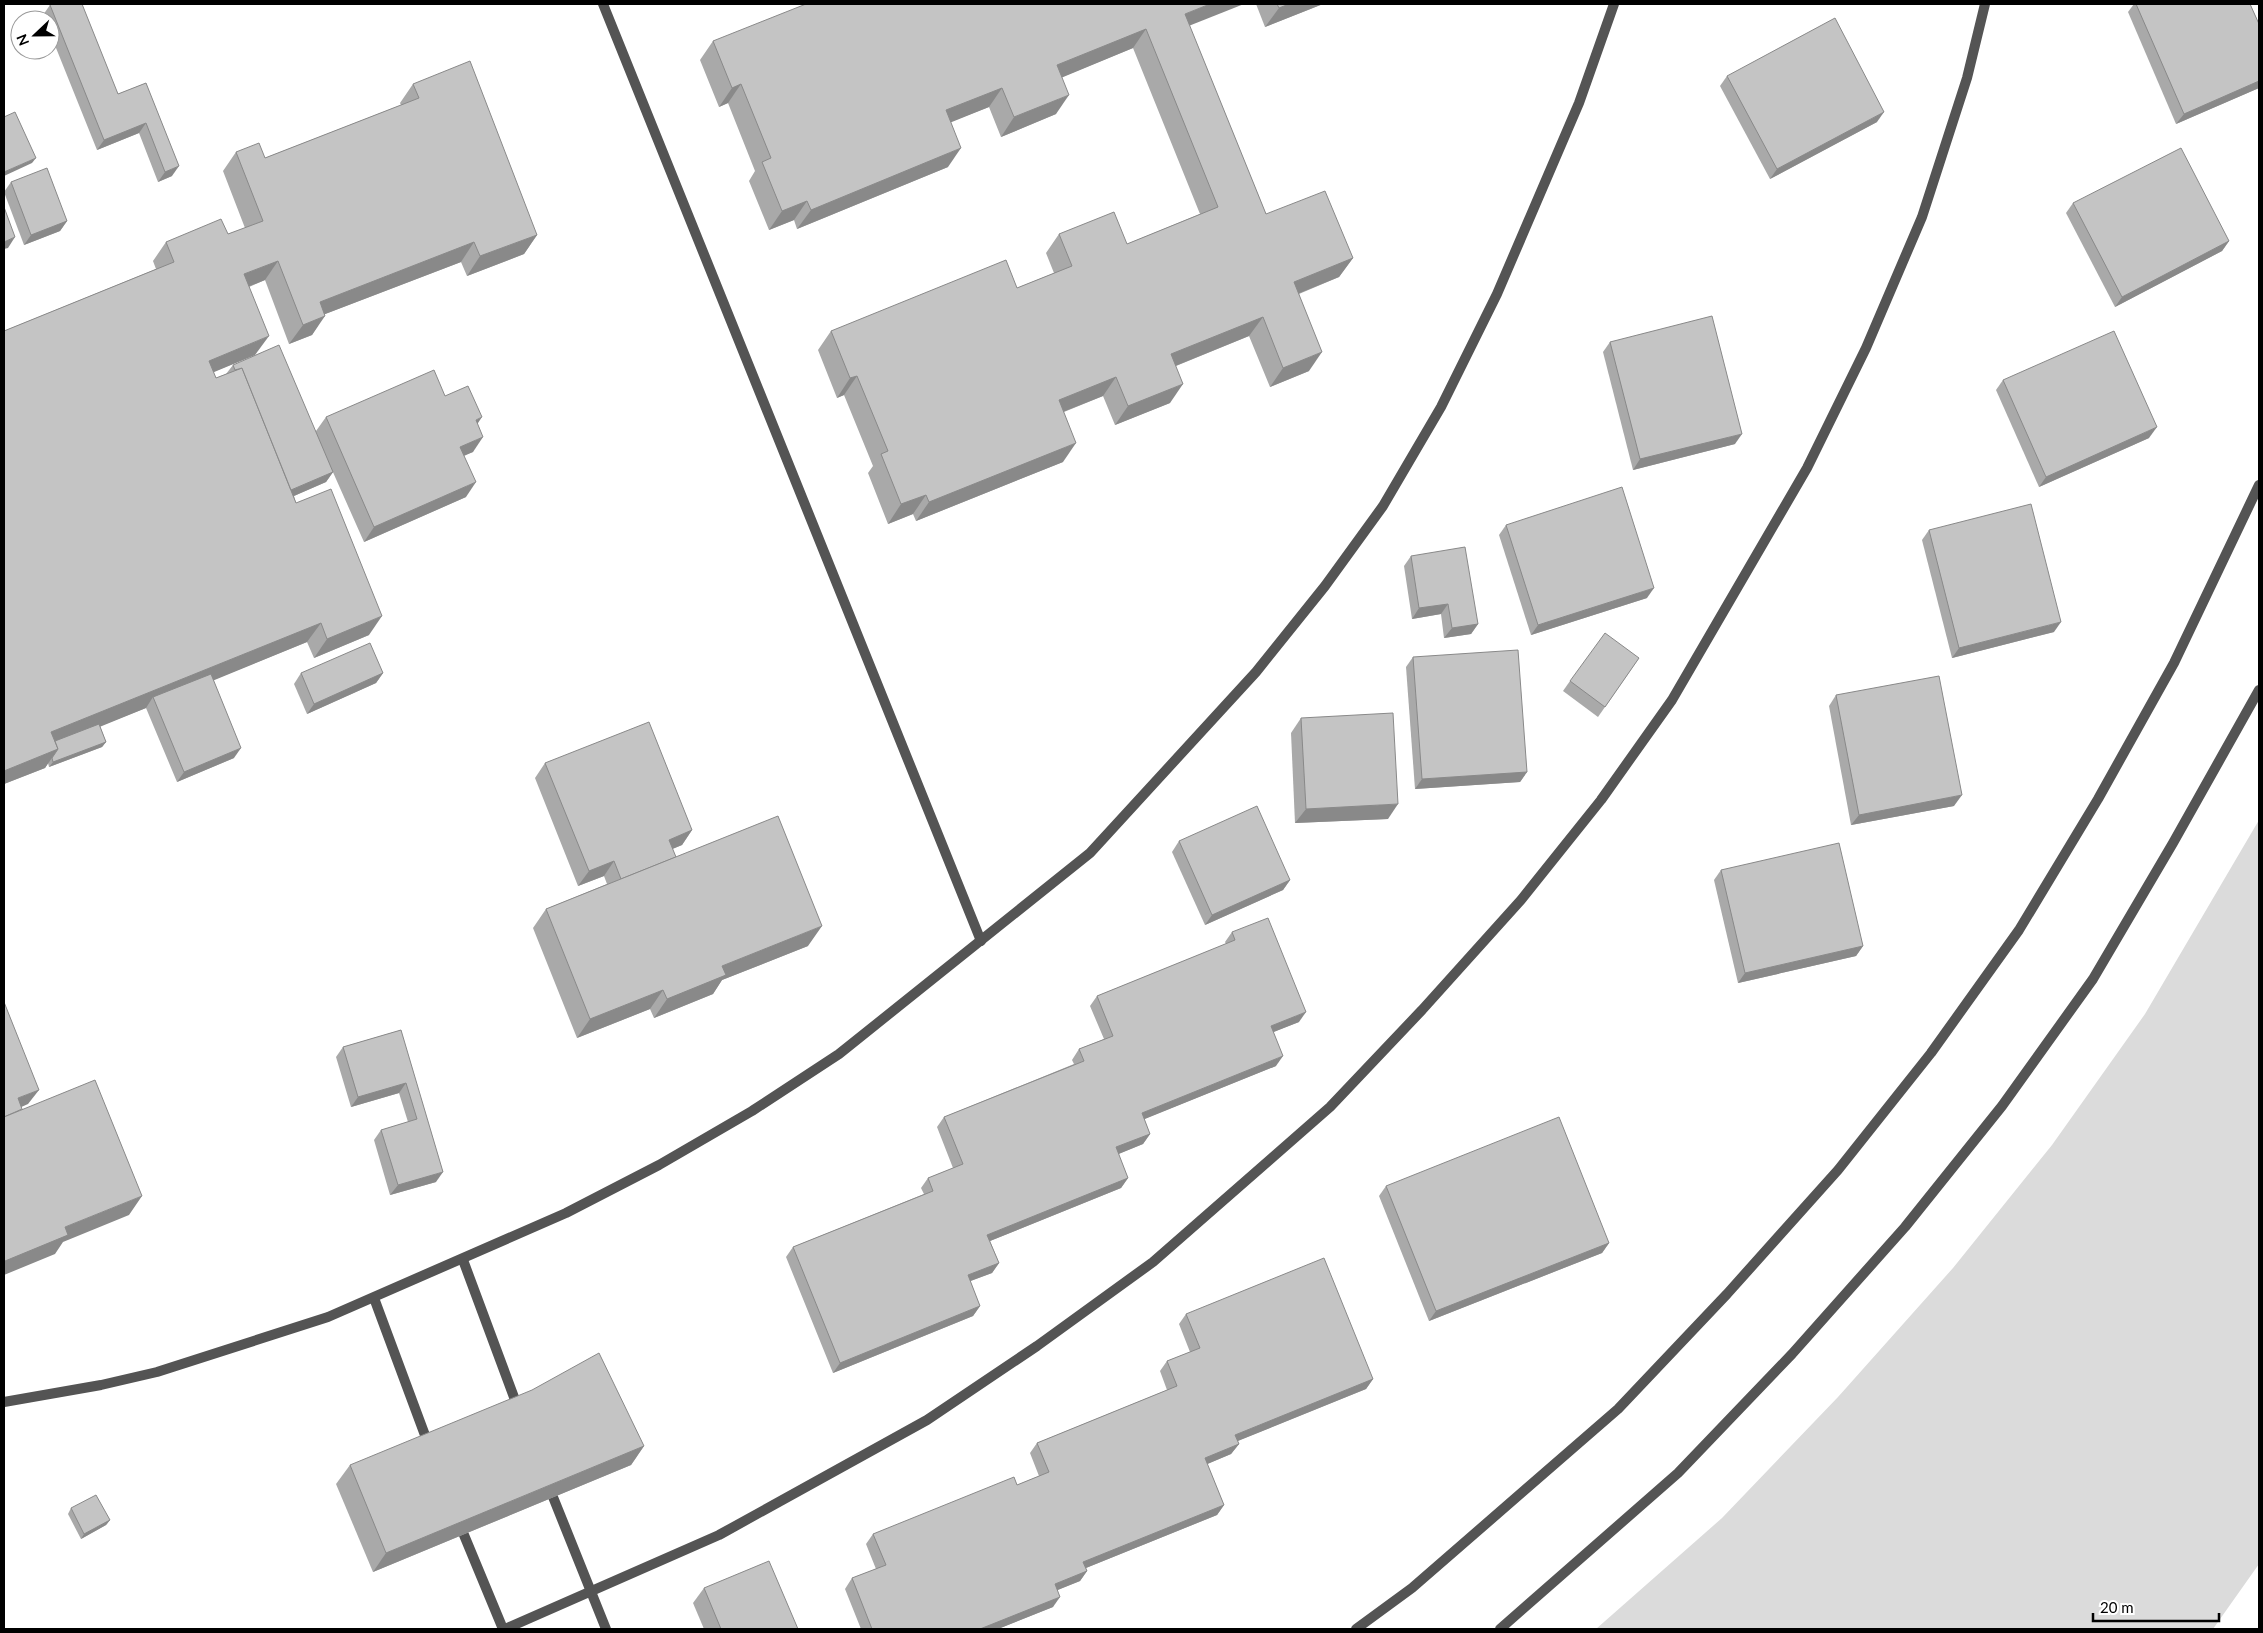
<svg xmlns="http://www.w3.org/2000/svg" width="2263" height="1633" font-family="Lato,sans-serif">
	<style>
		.green { fill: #dbdbdb }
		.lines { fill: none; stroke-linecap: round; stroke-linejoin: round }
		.service { stroke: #545454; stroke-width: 10 }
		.minor { stroke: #545454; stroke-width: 10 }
		.wall { fill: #a9a9a9 }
		.shaded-wall { fill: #898989 }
		.building { fill: #c4c4c4; stroke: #898989 }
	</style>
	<rect width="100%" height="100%" fill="#fff"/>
	<!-- green -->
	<path class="green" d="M2259,820V1564L2213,1629H1596L1722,1518L1838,1397L1953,1268L2052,1145L2145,1014Z"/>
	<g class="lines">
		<!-- service -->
		<path class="service" d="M603,4L981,941"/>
		<!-- minor -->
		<g class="minor">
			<path d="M463,1260L518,1408"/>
			<path d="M374,1298L429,1446"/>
			<path d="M4,1402L101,1385L157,1372L328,1317L566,1213L659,1165L752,1111L839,1054L1090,853L1256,672L1325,586L1383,506L1441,407L1497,294L1579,103L1614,4"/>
			<path d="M553,1497L606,1629"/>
			<path d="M464,1535L503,1629"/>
			<path d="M505,1629L719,1535L927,1420L1037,1346L1153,1262L1330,1107L1422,1010L1521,900L1601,800L1672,700L1807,468L1866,348L1922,217L1967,78L1985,4"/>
			<path d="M1356,1629L1412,1588L1618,1409L1727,1294L1838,1170L1931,1053L2019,930L2098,799L2174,663L2259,485"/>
			<path d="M1500,1629L1678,1473L1792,1354L1905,1227L2002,1106L2093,979L2173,843L2259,690"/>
		</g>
	</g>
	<!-- wall -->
	<g class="wall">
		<path d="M1256,4H1323L1265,27Z"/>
		<path d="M2134,4H2250L2259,24V88L2176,124L2128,12Z"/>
		<path d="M50,5L118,94L146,83L172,176L158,182L139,133L97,150L50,33V20H45L43,15Z"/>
		<path d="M1189,26L1266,214L1353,258L1339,277L1299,294L1309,371L1270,387L1249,336L1176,366L1170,403L1115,425L1103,396L1064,412L1063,462L916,521L913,514L888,524L868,473L873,466L844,395L837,398L818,350L831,331L1017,288L1054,273L1046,253L1059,234L1127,244L1200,214L1133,48L1062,77L1056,114L1001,137L989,107L950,122L948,167L797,229L794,220L769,230L749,181L755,171L728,103L719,107L700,60L713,41Z"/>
		<path d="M1727,76L1877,122L1770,179L1720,86Z"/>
		<path d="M413,84L537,235L524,254L467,276L461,262L325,314L312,335L289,344L265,280L249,287L255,355L213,372L216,378L226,374L233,365L316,431L326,417L445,396L477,424L473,452L464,455L466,497L364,542L332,470L333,472L326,482L294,496L296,503L369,635L314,658L307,642L213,680L234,758L177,782L146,708L100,726L106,742L102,747L49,767L48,763L45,768L4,784V331L156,269L153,261L166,242L228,234L245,228L223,171L236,152L265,158L401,105L400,103Z"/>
		<path d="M11,182L67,221L60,231L24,245L4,192Z"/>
		<path d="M2073,203L2229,241L2222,251L2115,307L2066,213Z"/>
		<path d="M1610,342L1735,444L1633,470L1603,352Z"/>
		<path d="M2003,380L2149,438L2039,487L1996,390Z"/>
		<path d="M1506,525L1647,598L1531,635L1499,535Z"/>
		<path d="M1929,530L2054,632L1952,658L1922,540Z"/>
		<path d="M1411,556L1478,624L1471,634L1444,638L1441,614L1412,619L1404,566Z"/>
		<path d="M1413,657L1527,772L1520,782L1415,789L1406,667Z"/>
		<path d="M1639,658L1598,717L1563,691L1570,681Z"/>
		<path d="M301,673H383L376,683L307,714L294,684Z"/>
		<path d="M1836,695L1954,806L1851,825L1829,706Z"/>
		<path d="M1301,718L1388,819L1295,823L1291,733Z"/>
		<path d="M545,763L692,830L682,845L672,849L676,857L808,946L722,980L713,994L654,1018L650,1009L577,1038L533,928L546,909L607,884L604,876L578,886L535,778Z"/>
		<path d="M1179,841L1290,880L1283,890L1205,925L1172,852Z"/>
		<path d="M1721,870L1863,946L1856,956L1738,983L1714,880Z"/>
		<path d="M1232,932L1299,1022L1273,1032L1276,1066L1144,1119L1150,1134L1143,1144L1118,1154L1128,1178L1121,1188L990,1241L999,1263L992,1273L970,1281L980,1306L973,1316L833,1373L786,1257L793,1247L924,1194L921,1188L928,1178L953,1168L937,1127L944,1117L1074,1064L1072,1060L1079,1049L1104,1039L1090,1006L1097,996L1226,944L1225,942Z"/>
		<path d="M401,1030L436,1182L390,1195L374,1140L381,1130L408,1122L399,1093L351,1107L336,1057L343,1047Z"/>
		<path d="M1386,1186L1609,1243L1602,1253L1429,1321L1379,1196Z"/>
		<path d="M1186,1314L1373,1379L1366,1389L1237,1441L1239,1444L1231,1454L1207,1464L1224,1505L1217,1515L1086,1568L1087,1571L1080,1581L1057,1590L1053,1607L998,1629H861L845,1589L852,1578L876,1569L866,1544L873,1534L1017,1485L1039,1476L1030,1453L1037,1443L1167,1390L1160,1371L1167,1361L1190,1352L1179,1324Z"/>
		<path d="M644,1446L631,1465L373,1572L336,1484L350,1465Z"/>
		<path d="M71,1508L110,1520L106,1525L81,1539L68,1514Z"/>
		<path d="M704,1588L798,1629H704L693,1603Z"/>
	</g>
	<!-- shaded-wall -->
	<g class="shaded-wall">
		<path d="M1210,4H1244L1171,33L1185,14Z"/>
		<path d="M1289,4H1323L1265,27L1279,8Z"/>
		<path d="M1146,29L1133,48L1044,85L1057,65Z"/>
		<path d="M2259,81V88L2176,124L2184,114Z"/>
		<path d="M741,84L728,103L719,107L732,88Z"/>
		<path d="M1002,88L989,107L932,130L946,110Z"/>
		<path d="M1069,95L1056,114L1001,137L1014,117Z"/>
		<path d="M1884,112L1877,122L1770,179L1777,169Z"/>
		<path d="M146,123L139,133L97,150L104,140Z"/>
		<path d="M961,148L948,167L797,229L811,210Z"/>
		<path d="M36,158L32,163L4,176V172Z"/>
		<path d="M179,166L172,176L158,182L165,172Z"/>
		<path d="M807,201L794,220L769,230L782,211Z"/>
		<path d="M67,221L60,231L24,245L31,235Z"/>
		<path d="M537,235L524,254L467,276L480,256Z"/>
		<path d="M15,237L8,248L4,249V242Z"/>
		<path d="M2229,241L2222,251L2115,307L2122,297Z"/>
		<path d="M474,242L461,262L307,321L320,302Z"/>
		<path d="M1353,258L1339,277L1280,301L1294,282Z"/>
		<path d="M278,261L265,280L230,294L244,274Z"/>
		<path d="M325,316L312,335L289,344L303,325Z"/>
		<path d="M1263,317L1249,336L1158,373L1171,354Z"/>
		<path d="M269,336L255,355L195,380L209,361Z"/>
		<path d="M1322,352L1309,371L1270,387L1283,368Z"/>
		<path d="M857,376L844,395L837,398L850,378Z"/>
		<path d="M1116,377L1103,396L1045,419L1059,400Z"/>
		<path d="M1183,384L1170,403L1115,425L1128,406Z"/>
		<path d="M482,417L472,432L476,420Z"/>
		<path d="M2157,427L2149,438L2039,487L2046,477Z"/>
		<path d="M1742,434L1735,444L1633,470L1640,459Z"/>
		<path d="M483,437L473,452L450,462L460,447Z"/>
		<path d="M1076,443L1063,462L916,521L929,502Z"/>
		<path d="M333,472L326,482L280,502L287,492Z"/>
		<path d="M476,482L466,497L364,542L374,527Z"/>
		<path d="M926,495L913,514L888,524L901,504Z"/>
		<path d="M1654,588L1647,598L1531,635L1538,625Z"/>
		<path d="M1448,604L1441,614L1412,619L1419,608Z"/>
		<path d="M382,616L369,635L314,658L327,639Z"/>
		<path d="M2061,622L2054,632L1952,658L1959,648Z"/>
		<path d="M321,623L307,642L156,704L153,697L146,708L48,748L51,732Z"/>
		<path d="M1478,624L1471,634L1444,638L1452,628Z"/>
		<path d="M383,673L376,683L307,714L314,704Z"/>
		<path d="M106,742L102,747L49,767L53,762Z"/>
		<path d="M241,748L234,758L177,782L184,772Z"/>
		<path d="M58,749L45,768L4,784V771Z"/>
		<path d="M1527,772L1520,782L1415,789L1422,779Z"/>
		<path d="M1962,795L1954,806L1851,825L1859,815Z"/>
		<path d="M1398,804L1388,819L1295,823L1306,809Z"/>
		<path d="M692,830L682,845L658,855L669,840Z"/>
		<path d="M614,861L604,876L578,886L589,871Z"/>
		<path d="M1290,880L1283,890L1205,925L1212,915Z"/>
		<path d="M822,926L808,946L722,980L713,994L654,1018L667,999L722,966Z"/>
		<path d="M1863,946L1856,956L1738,983L1745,973Z"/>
		<path d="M663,990L650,1009L577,1038L590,1019Z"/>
		<path d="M1306,1012L1299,1022L1264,1036L1271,1026Z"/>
		<path d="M1283,1056L1276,1066L1135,1123L1142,1113Z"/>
		<path d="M406,1083L399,1093L351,1107L358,1097Z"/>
		<path d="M39,1090L28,1104L8,1113L18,1098Z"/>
		<path d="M1150,1134L1143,1144L1109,1158L1116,1147Z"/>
		<path d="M443,1172L436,1182L390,1195L398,1185Z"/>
		<path d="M1128,1178L1121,1188L980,1245L987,1235Z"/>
		<path d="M142,1196L129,1215L63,1242L55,1254L4,1275V1262L5,1261L65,1227Z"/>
		<path d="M1609,1243L1602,1253L1429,1321L1436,1311Z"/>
		<path d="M999,1263L992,1273L960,1285L968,1275Z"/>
		<path d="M980,1306L973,1316L833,1373L840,1363Z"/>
		<path d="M1373,1379L1366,1389L1228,1445L1235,1435Z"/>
		<path d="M1239,1444L1231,1454L1198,1468L1205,1458Z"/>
		<path d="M644,1446L631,1465L373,1572L386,1553Z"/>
		<path d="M1224,1505L1217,1515L1076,1572L1083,1562Z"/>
		<path d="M110,1520L106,1525L81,1539L84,1534Z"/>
		<path d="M1087,1571L1080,1581L1048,1594L1055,1584Z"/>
		<path d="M1060,1597L1053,1607L998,1629H980Z"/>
	</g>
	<!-- building -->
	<g class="building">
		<path d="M53,4H82L118,94L146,83L179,166L165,172L146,123L104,140L50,5Z"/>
		<path d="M806,4H1210L1185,14L1266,214L1325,191L1353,258L1294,282L1322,352L1283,368L1263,317L1171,354L1183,384L1128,406L1116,377L1059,400L1076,443L929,502L926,495L901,504L881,454L888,451L857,376L850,378L831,331L1006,260L1017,288L1072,266L1059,234L1114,212L1127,244L1218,207L1146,29L1057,65L1069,95L1014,117L1002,88L946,110L961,148L811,210L807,201L782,211L762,162L771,158L741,84L732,88L713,41Z"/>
		<path d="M1277,4H1289L1279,8Z"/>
		<path d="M2136,4H2250L2259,24V81L2184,114Z"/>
		<path d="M1835,18L1884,112L1777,169L1727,76Z"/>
		<path d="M470,61L537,235L480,256L474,242L320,302L325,316L303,325L278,261L244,274L269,336L209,361L216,378L242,368L296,503L331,489L382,616L327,639L321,623L51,732L58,749L4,771V331L174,262L166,242L221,219L228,234L263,221L236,152L259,143L265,158L419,98L413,84Z"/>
		<path d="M15,112L36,158L4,172V117Z"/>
		<path d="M2181,148L2229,241L2122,297L2073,203Z"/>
		<path d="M47,168L67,221L31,235L11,182Z"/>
		<path d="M4,207L15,237L4,242Z"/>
		<path d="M1712,316L1742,434L1640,459L1610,342Z"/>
		<path d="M2114,331L2157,427L2046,477L2003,380Z"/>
		<path d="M279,345L333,472L291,490L242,368L235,370L233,365Z"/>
		<path d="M434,370L445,396L468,386L482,417L476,420L483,437L460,447L476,482L374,527L326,417Z"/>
		<path d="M1622,487L1654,588L1538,625L1506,525Z"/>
		<path d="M2031,504L2061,622L1959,648L1929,530Z"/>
		<path d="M1465,547L1478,624L1452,628L1448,604L1419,608L1411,556Z"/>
		<path d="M1605,633L1639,658L1605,707L1570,681Z"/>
		<path d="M370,643L383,673L314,704L301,673Z"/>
		<path d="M1518,650L1527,772L1422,779L1413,657Z"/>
		<path d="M211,674L241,748L184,772L153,697Z"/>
		<path d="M1939,676L1962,795L1859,815L1836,695Z"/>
		<path d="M1393,713L1398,804L1306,809L1301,718Z"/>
		<path d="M649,722L692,830L669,840L676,857L621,879L614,861L589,871L545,763Z"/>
		<path d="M99,724L106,742L53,762L52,758L58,749L55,741Z"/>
		<path d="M1257,806L1290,880L1212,915L1179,841Z"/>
		<path d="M778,816L822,926L722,966L726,975L667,999L663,990L590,1019L546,909Z"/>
		<path d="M1839,843L1863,946L1745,973L1721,870Z"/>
		<path d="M1268,918L1306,1012L1271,1026L1283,1056L1142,1113L1150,1134L1116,1147L1128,1178L987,1235L999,1263L968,1275L980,1306L840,1363L793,1247L933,1191L928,1178L963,1164L944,1117L1084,1061L1079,1049L1113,1036L1097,996L1235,940L1232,932Z"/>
		<path d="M4,1002L39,1090L18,1098L22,1109L4,1117Z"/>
		<path d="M401,1030L443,1172L398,1185L381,1130L417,1119L406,1083L358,1097L343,1047Z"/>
		<path d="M95,1080L142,1196L65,1227L68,1235L5,1261L4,1258V1117Z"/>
		<path d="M1559,1117L1609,1243L1436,1311L1386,1186Z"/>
		<path d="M1324,1258L1373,1379L1235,1435L1239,1444L1205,1458L1224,1505L1083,1562L1087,1571L1055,1584L1060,1597L980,1629H872L852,1578L886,1565L873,1534L1014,1477L1017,1485L1049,1472L1037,1443L1177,1386L1167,1361L1200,1348L1186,1314Z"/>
		<path d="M599,1353L644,1446L386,1553L350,1465L532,1390Z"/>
		<path d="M96,1495L110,1520L84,1534L71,1508Z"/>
		<path d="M769,1561L798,1629H721L704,1588Z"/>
	</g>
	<!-- border -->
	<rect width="2263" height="1633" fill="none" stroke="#000000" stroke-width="10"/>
	<!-- north arrow -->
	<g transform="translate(35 35) rotate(248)"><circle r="24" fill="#ffffff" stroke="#999999"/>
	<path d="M0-4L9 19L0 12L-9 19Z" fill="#000000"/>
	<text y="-8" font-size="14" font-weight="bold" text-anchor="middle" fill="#000000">N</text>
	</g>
	<!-- scale -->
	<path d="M2093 1613v8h126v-8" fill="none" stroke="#000000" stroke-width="2.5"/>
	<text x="2100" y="1613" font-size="15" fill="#000000" stroke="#ffffff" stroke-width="4" paint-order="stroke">20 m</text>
</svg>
